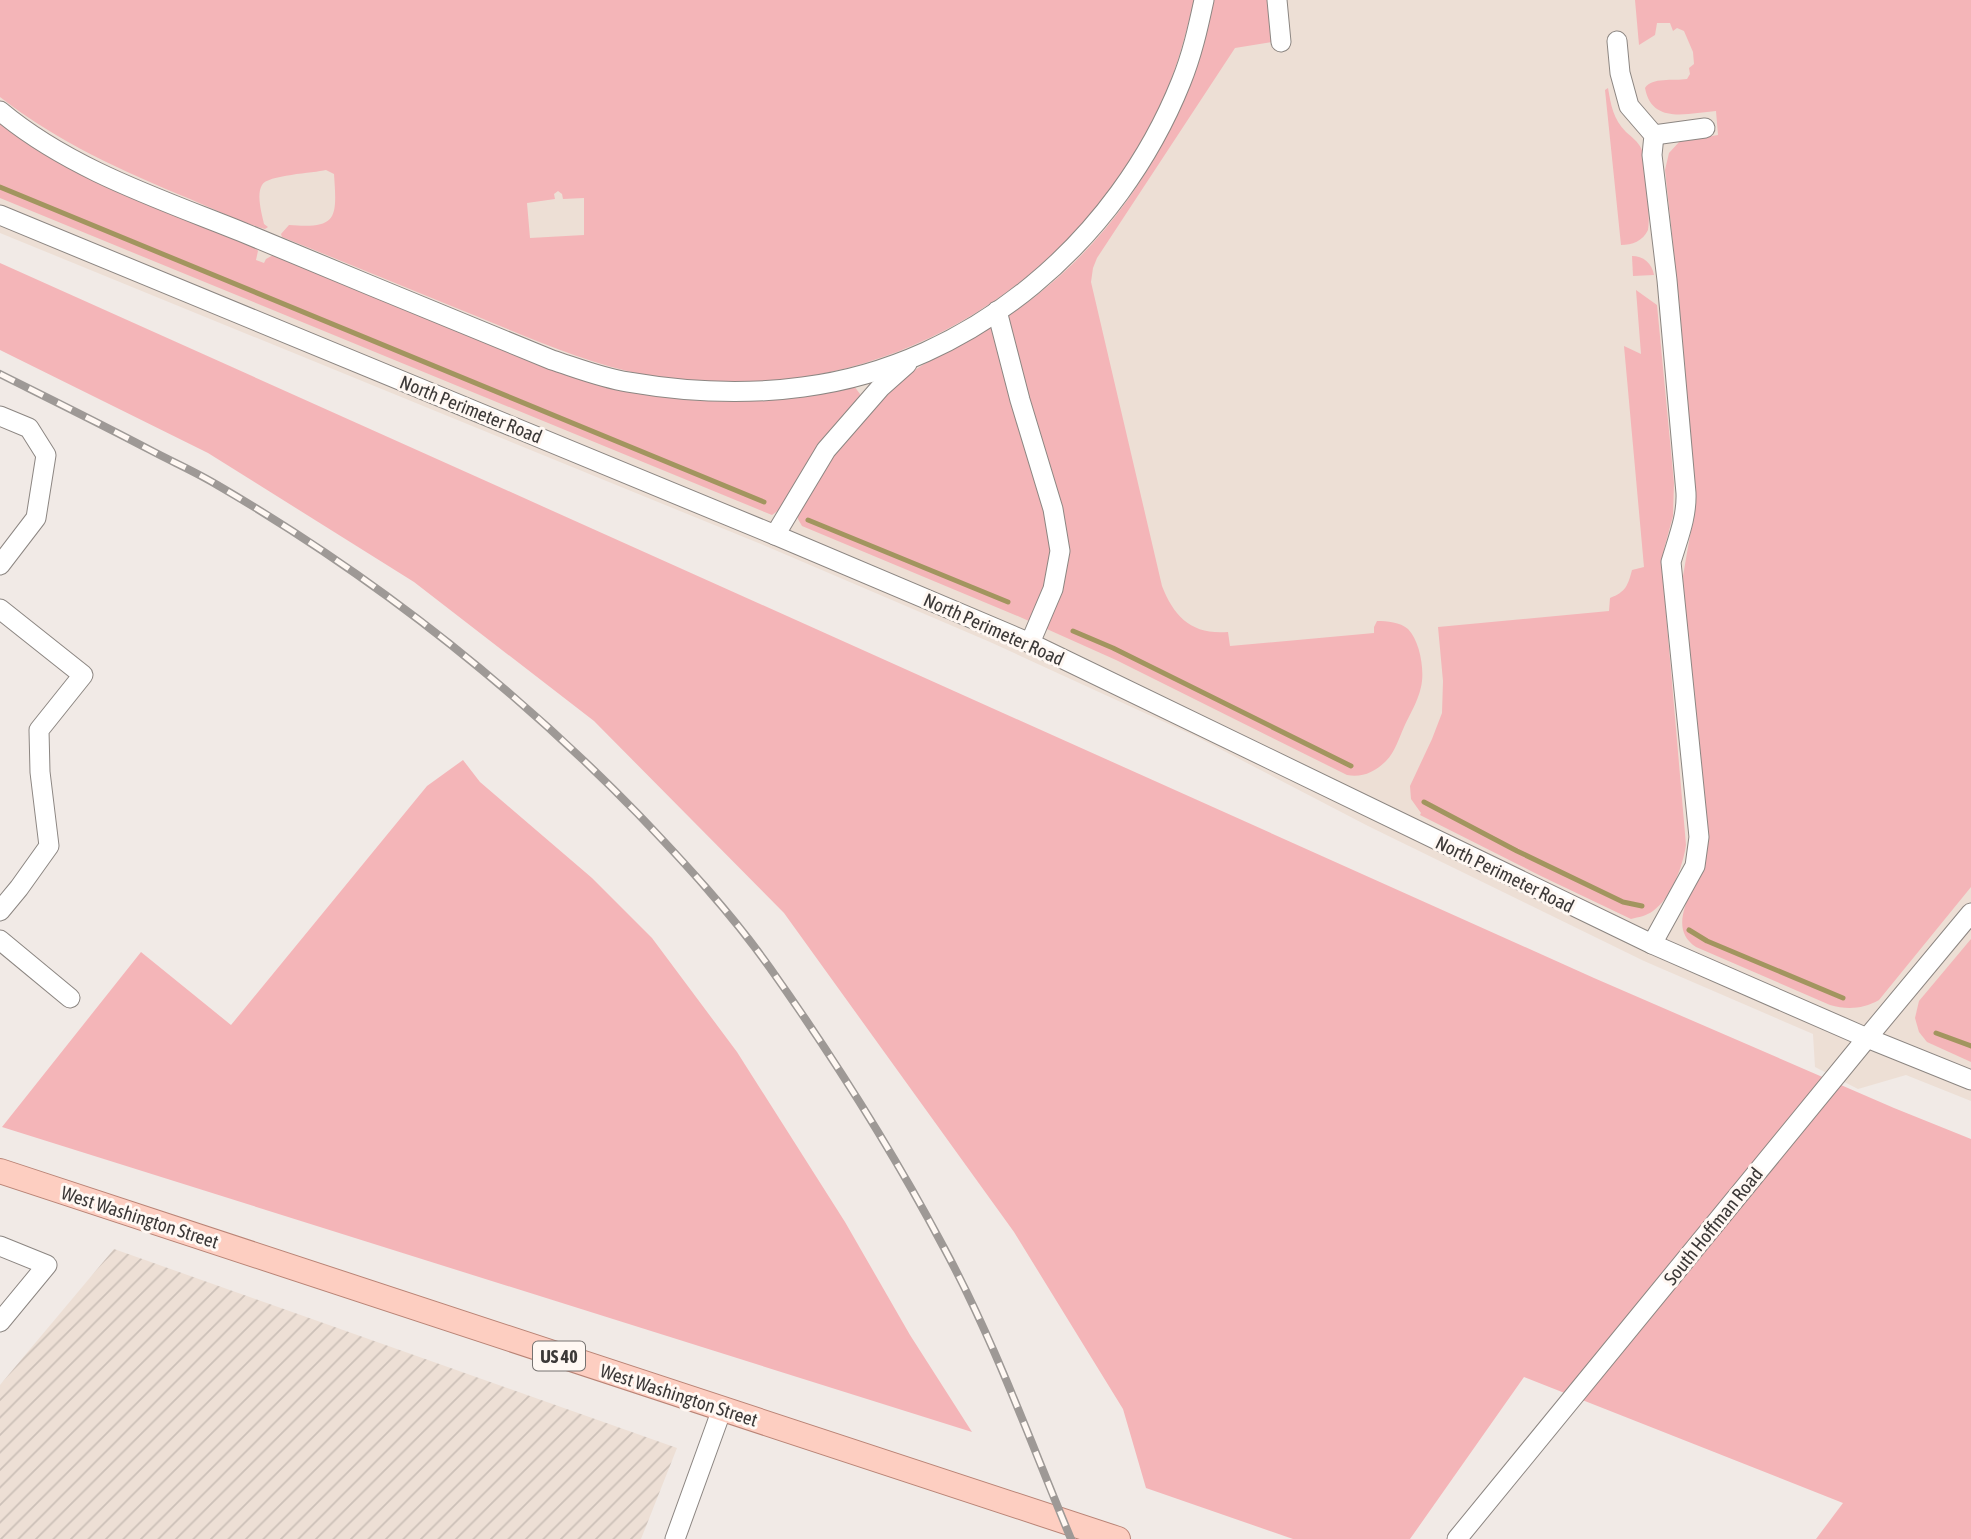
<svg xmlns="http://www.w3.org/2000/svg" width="1971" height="1539" font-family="'Asap Condensed',sans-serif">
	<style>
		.built { fill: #eddfd5 }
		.industrial { fill: url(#industrial-furrows) }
		.green { fill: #f4b5b8; fill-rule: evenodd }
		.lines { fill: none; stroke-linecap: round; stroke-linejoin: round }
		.stream { stroke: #a2955f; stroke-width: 5 }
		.minor-casing { stroke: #8c8682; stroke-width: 21 }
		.major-casing { stroke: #b98476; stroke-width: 26 }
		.minor { stroke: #fff; stroke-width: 19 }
		.major { stroke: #fdcec1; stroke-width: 24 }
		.rail-casing { stroke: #9e9996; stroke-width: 8 }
		.rail { stroke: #fff8f3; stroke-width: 5; stroke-dasharray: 16; stroke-linecap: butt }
		.labels { text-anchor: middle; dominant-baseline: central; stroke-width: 6; stroke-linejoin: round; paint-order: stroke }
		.shield { fill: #fff8f3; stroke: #767270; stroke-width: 2 }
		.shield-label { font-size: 18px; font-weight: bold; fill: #3c3938 }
		.street-label { font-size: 19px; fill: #3c3938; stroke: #fff8f3 }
	</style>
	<defs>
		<pattern id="industrial-furrows" width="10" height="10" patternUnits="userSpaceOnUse" patternTransform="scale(1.75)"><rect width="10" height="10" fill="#eddfd5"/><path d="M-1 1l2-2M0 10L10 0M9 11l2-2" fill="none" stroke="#ccc0b8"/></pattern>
	</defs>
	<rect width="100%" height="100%" fill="#f1eae6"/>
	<!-- built -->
	<path class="built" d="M0,0H1971V1101L1906,1075L1858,1089L1815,1067L1813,1034L1644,961L1368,826L1197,737L990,642L768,547L0,233Z"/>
	<!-- industrial -->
	<path class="industrial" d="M114,1249L677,1448L641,1539H0V1385Z"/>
	<!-- green -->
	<g class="green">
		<path d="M0,0H1194C1183,48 1169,95 1144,138C1043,314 848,412 646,375C587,364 532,339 476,316C411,290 347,263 282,237L281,234L289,225C338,229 337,218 334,174L326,170C314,173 267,175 262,185C256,195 262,214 264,224L268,227L265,229C239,222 214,209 190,199C122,171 58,142 0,97ZM558,191L562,194L563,199L584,198V235L530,238L527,203L555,199L554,194Z"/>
		<path d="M1214,0H1268L1272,42L1235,48L1097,258L1093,268L1091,282L1162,586C1174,617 1192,635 1228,632L1230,646L1374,633V627L1377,621C1387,621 1400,622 1408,629C1420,641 1425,671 1421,687C1418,701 1410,714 1404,727C1399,738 1395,752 1386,761C1375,772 1362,778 1347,775L1116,660L1020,617L802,526L798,519L797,507C816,478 836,452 858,426C867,415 875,402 885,393C922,359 970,342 1011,314C1118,242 1189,125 1214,0Z"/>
		<path d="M1635,0H1971V887L1879,1000C1863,1009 1847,1010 1830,1005L1696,947C1674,932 1683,911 1691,890L1683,576L1696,501L1679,300L1665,170L1669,153L1680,141L1718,135L1716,111C1688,113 1652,125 1645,88C1652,77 1673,81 1687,79L1690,74L1689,68L1694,64L1693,52L1684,31L1677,28L1673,31L1670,23H1657L1655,35L1639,45Z"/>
		<path d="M1608,88C1611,105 1613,119 1626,132C1632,137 1638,142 1641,148C1646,156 1651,222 1648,230C1643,241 1632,245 1621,245L1605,90Z"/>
		<path d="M0,122L173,213L256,248L258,251L256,260L264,263L266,259L273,255L595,384C684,406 765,408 854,386L860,394V398L779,510L772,515L0,198Z"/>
		<path d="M1632,256C1643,256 1652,263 1654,275L1633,276Z"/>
		<path d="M0,263L1594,978L1894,1108L1971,1139V1539H1816L1843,1503L1524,1377L1410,1539H1293L1146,1488L1123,1409L1014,1232L784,913L594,721L414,582L208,453L0,350Z"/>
		<path d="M1636,290L1657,305L1674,483L1673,516L1664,549L1663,578L1686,845C1683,866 1671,898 1653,911C1646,916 1639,917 1631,919L1543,877L1420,815L1421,813L1411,799L1410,786L1432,739L1442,713L1443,681L1438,627L1609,611L1610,598C1626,592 1628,585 1632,570L1644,567L1624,346L1641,354Z"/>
		<path d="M463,760L480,782L592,878L652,938L737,1052L845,1222L910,1335L972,1432L2,1127L141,952L231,1025L427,786Z"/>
		<path d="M1971,939V1062L1927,1042L1919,1032L1915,1018L1919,1001Z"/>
	</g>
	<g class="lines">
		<!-- stream -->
		<g class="stream">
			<path d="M0,187L764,502"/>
			<path d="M808,520L1008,602"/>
			<path d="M1073,631L1113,648L1351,766"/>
			<path d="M1424,802L1517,851L1623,902L1642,906"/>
			<path d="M1689,930L1707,941L1843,998"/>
			<path d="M1936,1033L1971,1046"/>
		</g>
		<!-- minor casing -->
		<g class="minor-casing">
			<g id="minor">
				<path d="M1277,0L1281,42"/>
				<path d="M1617,41L1620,73L1629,106L1654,135L1652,155L1667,280L1686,493C1687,517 1678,538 1671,562L1699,837L1695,866L1652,944"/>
				<path d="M0,111C69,169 160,199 242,232C345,275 449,318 552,360C577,368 602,378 628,382C686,392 745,395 803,387C974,365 1118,239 1181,82C1192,55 1198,28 1204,0"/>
				<path d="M1654,135L1705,128"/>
				<path d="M0,215L775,535L1030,643L1652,944L1867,1038L1971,1080"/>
				<path d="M997,311L1020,400L1053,509L1060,551L1053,589L1030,643"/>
				<path d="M0,416L29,428L46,455L36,518L0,565"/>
				<path d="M775,535L826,450L880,388L907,364"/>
				<path d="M0,609L83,675L39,730L40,772L49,846L19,888L0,911"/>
				<path d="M0,940L70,998"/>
				<path d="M0,1246L47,1265L0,1322"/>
				<path d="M675,1539L722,1409"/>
				<path d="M1457,1539L1867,1038L1971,913"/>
			</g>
		</g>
		<!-- major casing -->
		<g class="major-casing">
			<path id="major" d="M0,1171L1118,1539"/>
		</g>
		<!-- minor -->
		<use href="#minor" class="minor"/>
		<!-- major -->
		<use href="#major" class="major"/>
		<!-- rail casing -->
		<g class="rail-casing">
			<path id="rail" d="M0,374C52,400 103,425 154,452C175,463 198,473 219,486C373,576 512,685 637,813C683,861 732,914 770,968C833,1057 892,1150 943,1246C994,1340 1030,1441 1071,1539"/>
		</g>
		<!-- rail -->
		<use href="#rail" class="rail"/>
	</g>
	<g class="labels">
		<!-- shield labels -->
		<rect class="shield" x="533" y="1341.5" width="52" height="29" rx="5"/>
		<g class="shield-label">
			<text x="559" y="1356">US 40</text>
		</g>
		<!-- street labels -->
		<g class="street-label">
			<text transform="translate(471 409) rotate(22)">North Perimeter Road</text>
			<text transform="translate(994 629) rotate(24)">North Perimeter Road</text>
			<text transform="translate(1505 874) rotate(26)">North Perimeter Road</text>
			<text transform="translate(140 1217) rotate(18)">West Washington Street</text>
			<text transform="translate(1713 1226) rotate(-51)">South Hoffman Road</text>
			<text transform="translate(679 1395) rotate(18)">West Washington Street</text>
		</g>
	</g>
</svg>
